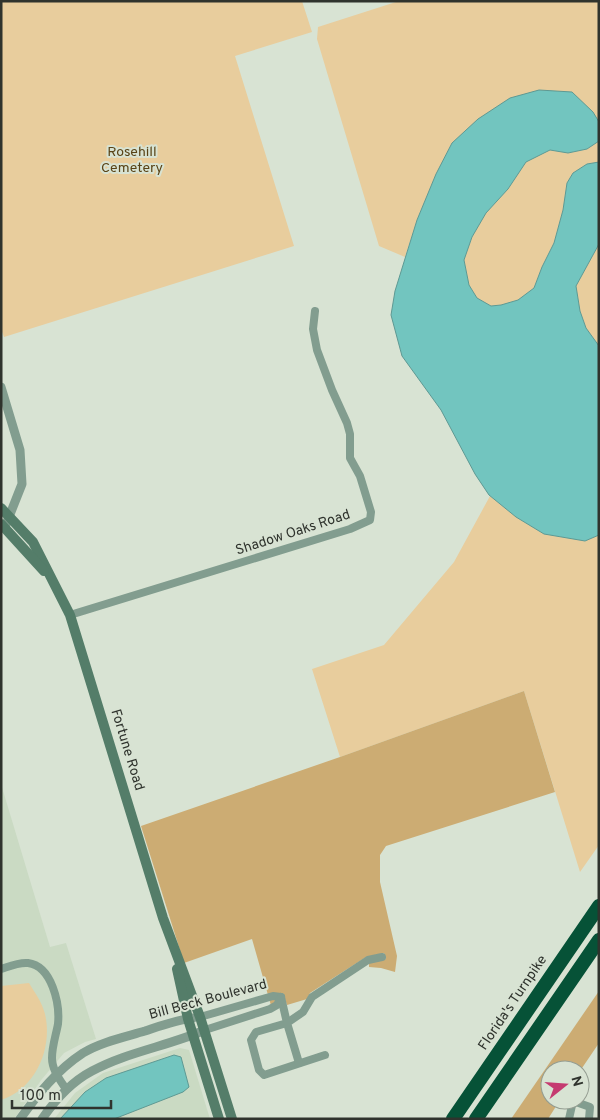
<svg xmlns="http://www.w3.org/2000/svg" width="600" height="1120" font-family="Overpass,sans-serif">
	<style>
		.built { fill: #cadac3 }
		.green { fill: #e8cd9d }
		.forest { fill: #ccac73 }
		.water { fill: #72c5bf; stroke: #5e9993 }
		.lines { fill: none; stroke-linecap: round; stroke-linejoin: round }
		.minor { stroke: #829d8f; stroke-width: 8 }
		.tertiary { stroke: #829d8f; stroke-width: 9 }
		.secondary { stroke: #547d69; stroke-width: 10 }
		.motorway { stroke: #065237; stroke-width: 14 }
		.labels { text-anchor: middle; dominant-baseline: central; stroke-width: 4; stroke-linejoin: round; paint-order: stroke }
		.park-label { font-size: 14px; fill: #594316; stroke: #d8e3d3 }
		.street-label { font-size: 14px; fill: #2f332d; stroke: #d8e3d3 }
	</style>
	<rect width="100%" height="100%" fill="#d8e3d3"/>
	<!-- built -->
	<g class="built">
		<path d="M1,784L50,947L66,943L96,1039L85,1042L64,1053L42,1079L14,1119H1Z"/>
		<path d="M180,1048L189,1050L210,1119H54L75,1093L103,1073Z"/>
	</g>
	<!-- green -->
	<g class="green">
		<path d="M1,1H302L312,32L235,56L294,246L4,337L1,329Z"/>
		<path d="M399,1H599V122L593,112L452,143C432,180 418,217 405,257L379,246L317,39L318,27Z"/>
		<path d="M599,141V162L587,164L573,173L567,183L563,210L554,243L542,267L534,288L518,300L501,305L491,306L477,298L469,285L464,260L472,237L486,213L508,189L526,162L550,150L568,153L587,149Z"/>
		<path d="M599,244V346L586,328L580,311L576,286Z"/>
		<path d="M490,496L516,517L544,534L585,541L599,535V845L580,872L524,691L340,757L312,669L384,645L454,562Z"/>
		<path d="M29,983C35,993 42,1002 45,1014C53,1048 36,1089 1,1100V986Z"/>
	</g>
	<!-- forest -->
	<g class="forest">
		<path d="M524,691L555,792L386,846L380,855V882L397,956L395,972L381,968L369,967V963L386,959L384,953L366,957L310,993L307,999L287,1005L283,993L276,995L280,1007L272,1009L252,939L184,963L141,826L340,757Z"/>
		<path d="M599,991V1043L580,1071L550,1070V1100H560L548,1119H511Z"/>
	</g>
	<!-- water -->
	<g class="water">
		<path d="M539,90L572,92L593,112L599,122V141L587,149L568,153L550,150L526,162L508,189L486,213L472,237L464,260L469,285L477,298L491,306L501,305L518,300L534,288L542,267L554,243L563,210L567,183L573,173L587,164L599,162V244L576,286L580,311L586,328L599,346V535L585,541L544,534L516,517L489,495L475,474L441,410L402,356L391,315L395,291L417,220L436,174L452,143L478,119L510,98Z"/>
		<path d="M174,1055L181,1057L189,1087L183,1092L114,1119H60L85,1092L106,1078Z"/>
	</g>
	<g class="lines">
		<!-- minor -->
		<g class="minor">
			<path d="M70,615L350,529L370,520L371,512L360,476L350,458V434L347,423L332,390L317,350L313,329L315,311"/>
			<path d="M1,969C10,966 19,962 28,963C52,966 60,1004 58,1024C56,1035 52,1046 52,1058C52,1070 60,1080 66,1089"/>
			<path d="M281,997L287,1023L256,1032L251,1040L259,1070L264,1075L325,1055"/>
			<path d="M200,1017L273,996L281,997"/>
			<path d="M205,1030L270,1009L277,1005L281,997"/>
			<path d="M299,1063L287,1023L303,1012L312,997L368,960L382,957"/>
			<path d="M569,1119L573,1101L590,1107L589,1119"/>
		</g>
		<!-- tertiary -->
		<g class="tertiary">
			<path d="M1,387L20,450L22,484L5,527"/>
			<path d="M20,1119C38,1094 57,1070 83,1053C101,1042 125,1037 145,1031C160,1026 176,1020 193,1018"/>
			<path d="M42,1119C55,1100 71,1082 92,1071C127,1052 168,1046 205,1030"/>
		</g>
		<!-- secondary -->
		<g class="secondary">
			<path d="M1,508L33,542L70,615L163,918L200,1017L232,1119"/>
			<path d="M1,524L44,571"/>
			<path d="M177,969L188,1019L219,1119"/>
		</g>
		<!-- motorway -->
		<g class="motorway">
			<path d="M453,1119L599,906"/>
			<path d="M476,1119L599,940"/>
		</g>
	</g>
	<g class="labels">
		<!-- park labels -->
		<g class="park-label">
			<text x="132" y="152">Rosehill<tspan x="132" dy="16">Cemetery</tspan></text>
		</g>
		<!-- street labels -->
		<g class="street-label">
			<text transform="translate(293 533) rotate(-18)">Shadow Oaks Road</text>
			<text transform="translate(127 750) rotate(73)">Fortune Road</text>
			<text transform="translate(208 1000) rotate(-15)">Bill Beck Boulevard</text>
			<text transform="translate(513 1003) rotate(-56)">Florida's Turnpike</text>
		</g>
	</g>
	<!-- border -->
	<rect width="600" height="1120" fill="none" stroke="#2f332d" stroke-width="5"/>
	<!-- north arrow -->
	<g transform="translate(565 1085) rotate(73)"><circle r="24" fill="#d8e3d3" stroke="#949d91"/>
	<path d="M0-4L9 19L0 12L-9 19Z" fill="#c53a70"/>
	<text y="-8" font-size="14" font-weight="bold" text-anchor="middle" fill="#2f332d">N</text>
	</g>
	<!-- scale -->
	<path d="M12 1100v8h99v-8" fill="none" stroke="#2f332d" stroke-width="2.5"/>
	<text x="20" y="1100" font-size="15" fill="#2f332d" stroke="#d8e3d3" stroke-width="4" paint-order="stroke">100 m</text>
</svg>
